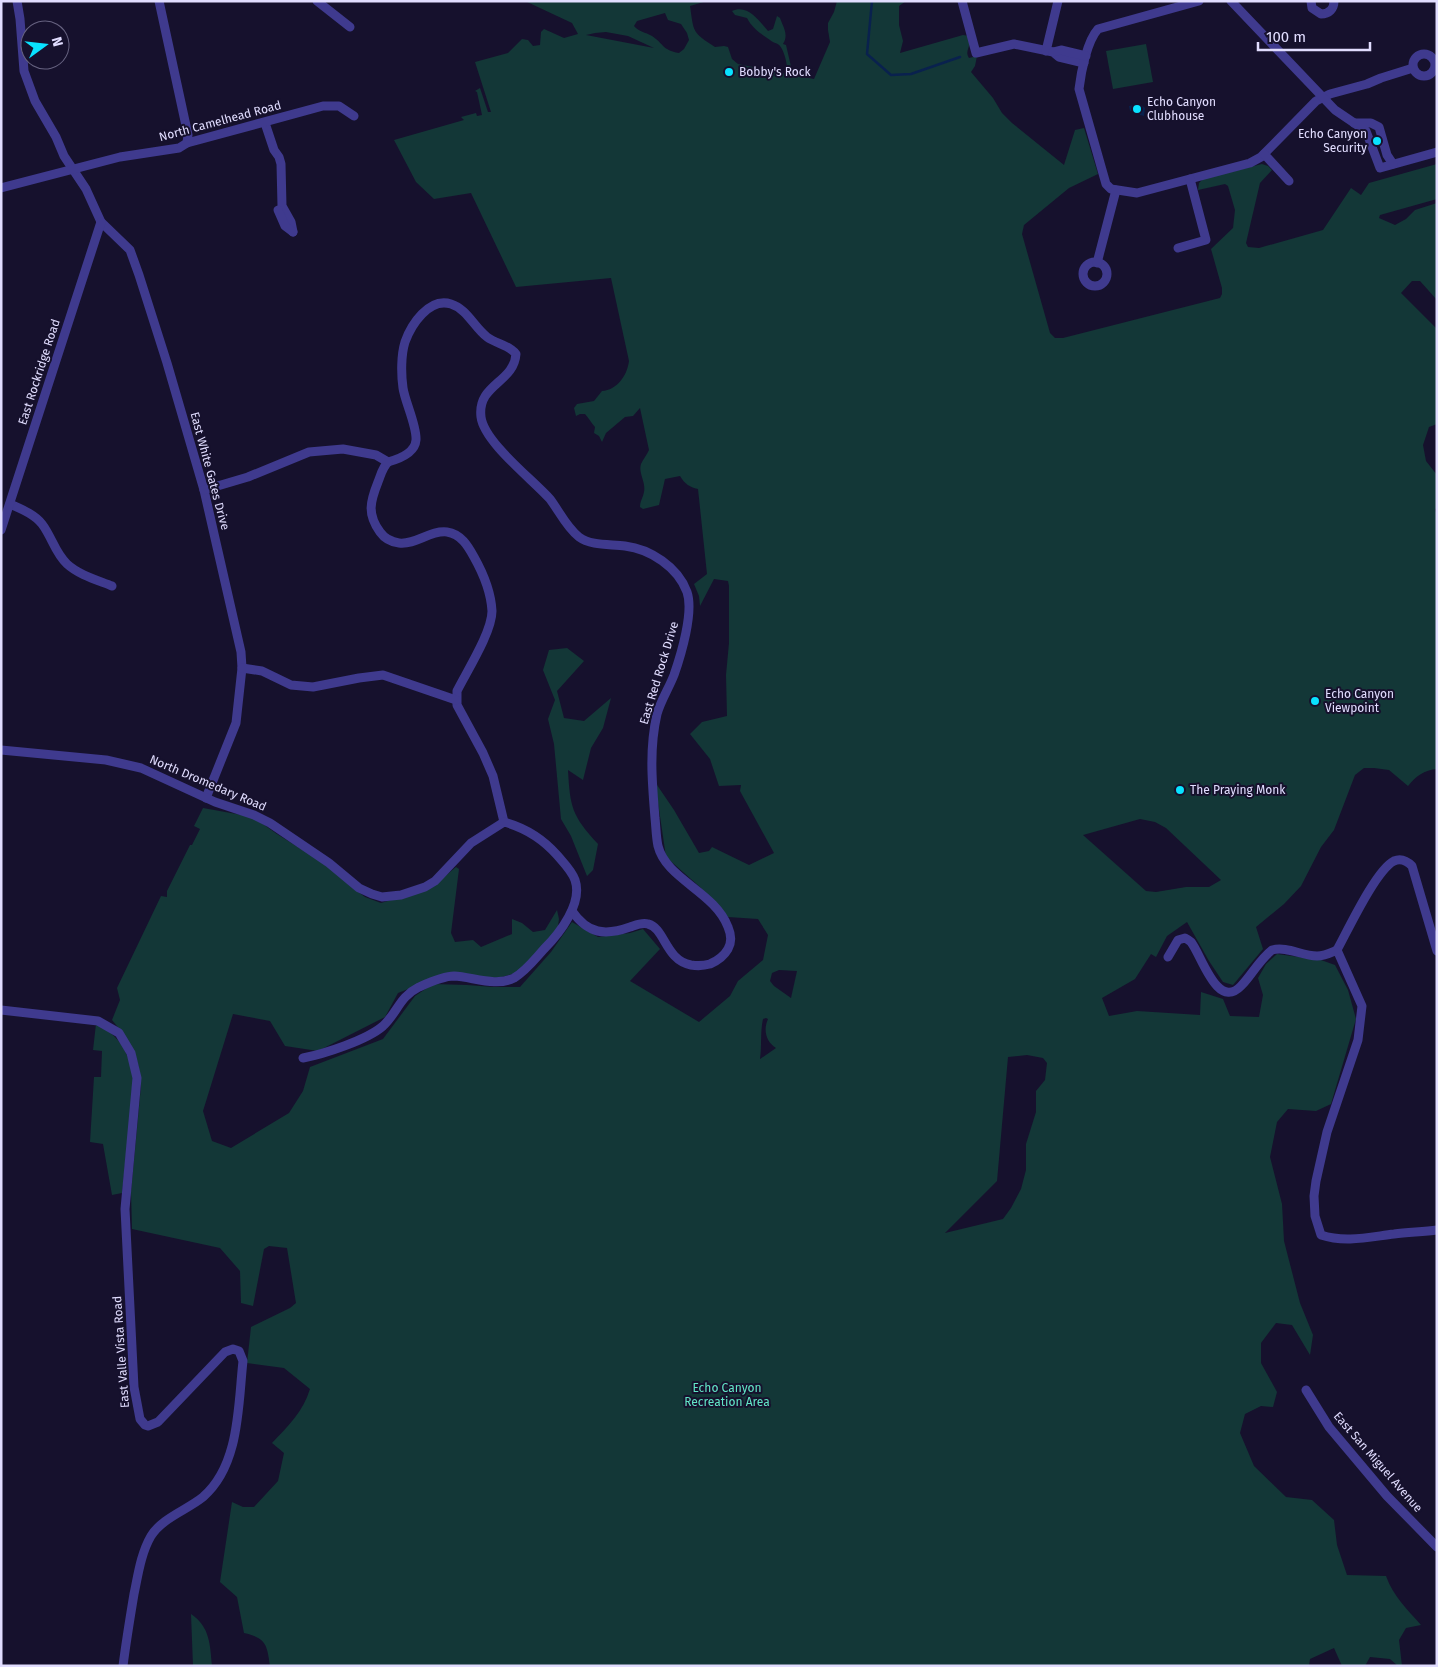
<svg xmlns="http://www.w3.org/2000/svg" width="1438" height="1667" font-family="'Fira Sans',sans-serif">
	<style>
		.green { fill: #133737; fill-rule: evenodd }
		.water { fill: #09214e }
		.lines { fill: none; stroke-linecap: round; stroke-linejoin: round }
		.stream { stroke: #09214e; stroke-width: 2.5 }
		.minor { stroke: #3f3a8e; stroke-width: 9 }
		.poi-dot { fill: #09e2ff; stroke: #16112d; stroke-width: 2 }
		.labels { text-anchor: middle; dominant-baseline: central; stroke-width: 4; stroke-linejoin: round; paint-order: stroke }
		.poi-label { font-size: 12px; fill: #e1ddff; stroke: #16112d; text-anchor: start }
		.street-label { font-size: 12px; fill: #e1ddff; stroke: #16112d }
		.park-label { font-size: 12px; fill: #62e6c7; stroke: #16112d }
	</style>
	<rect width="100%" height="100%" fill="#16112d"/>
	<!-- green -->
	<g class="green">
		<path d="M525,1H707L690,6C694,33 692,32 715,47L724,46L728,47L732,59L738,64L787,74C788,67 785,52 780,46C778,43 773,43 770,40C761,34 752,28 747,18L735,15L732,11C748,4 759,21 768,31L773,29L777,16L780,18C783,27 789,34 783,44L786,45L793,75L814,79L830,42L828,30V23L834,12L837,1H906L899,6V25L903,41L900,53L963,35L969,36C972,47 964,50 969,58L977,56L975,66L971,72L993,98L1002,113L1012,123L1064,165L1075,130L1084,128L1098,174L1069,188L1024,225L1022,234L1050,333L1055,338H1063L1220,298L1222,294V288L1211,249L1233,228L1235,210L1228,186L1225,184L1198,190L1199,183L1203,179L1262,164L1268,166L1272,170L1260,183L1246,243L1248,247L1259,248L1323,230L1351,188L1361,195L1369,183L1437,164V199L1380,215L1379,218L1395,225L1406,219L1415,210L1437,203V300L1420,281H1412L1401,293L1437,329V424L1429,427L1423,445L1426,461L1437,475V508L1435,509L1437,516V769C1424,770 1416,776 1408,786L1389,770L1374,768H1364L1355,775L1334,830L1321,847L1301,886L1284,904L1256,927L1263,949L1233,985L1223,982L1209,961L1187,922L1167,936L1156,957L1151,954L1135,979L1102,998L1109,1016L1137,1011L1200,1015L1201,992L1223,999L1230,1016L1259,1017L1263,995L1258,978L1266,964L1277,954L1321,960L1335,965L1348,990L1356,1019L1331,1104L1316,1111L1288,1109L1277,1122L1270,1157L1282,1204L1284,1241L1300,1303L1313,1335L1310,1355L1292,1325L1276,1323L1261,1343V1363L1277,1392L1273,1407L1261,1406L1245,1414L1240,1433L1254,1466L1286,1497L1312,1500L1334,1520L1337,1545L1347,1575L1386,1576C1393,1596 1407,1609 1421,1625L1406,1628L1399,1640L1402,1666H1398L1390,1659L1370,1657L1365,1666H1342L1334,1648L1310,1659L1309,1666H270C267,1644 266,1638 244,1633L237,1597L220,1582L232,1502L243,1507H254L278,1481L284,1453L272,1443C288,1426 303,1412 310,1389L284,1368L247,1363L251,1327L290,1308L296,1303L287,1248L269,1246L264,1249L253,1306L241,1303L240,1271L220,1248L132,1229L131,1192L141,1086C140,1057 130,1041 112,1020L120,1000L117,988L161,896L167,897V891L190,845H192L200,829L194,826L203,808L253,817L277,834L333,869L349,885L365,897L381,903L431,888L456,867L459,869L451,933L455,942L473,940L481,947L512,934V919L522,923L533,932L545,930L557,910L559,919L557,933L516,973L494,979L451,972L398,993L385,1017L318,1051L285,1046L270,1021L233,1014L203,1111L212,1141L231,1148L289,1113L303,1091L310,1067L383,1039L415,996L433,984L467,985L493,987H520L551,952L572,922L598,937L630,933L643,929L660,949L630,981L699,1022L730,996L738,981L763,960L768,935L758,919L728,917L700,887L666,857L655,782L674,810L699,853L709,851L712,847L749,865L774,853L740,791L741,785L719,786L710,759L690,734L702,722L727,716L726,675L729,643V586L728,581L714,579L700,606L699,596L694,584L707,574L698,489C689,487 685,484 680,476L665,479L659,505L643,509L640,507C640,501 643,498 644,492C646,482 638,473 641,464C643,459 647,455 649,450L640,408L633,416L625,417L606,433L602,442L599,436L594,433L595,427C591,423 589,418 585,414H580L576,416L574,408L577,404L594,401L602,391C617,390 627,376 629,361L611,278L516,287L471,193L434,199L416,182L394,140L464,120L461,117L476,113L477,116L482,115L477,92L475,91L480,88L488,112H491L475,62L508,53L522,39L528,40L533,46L540,45L541,32L544,29L564,38L578,34L572,23ZM665,13L668,20L681,24L687,33L689,40L684,49L679,53C662,50 664,44 652,36C645,32 639,32 634,26L637,21ZM606,32L628,36L654,48L586,35L595,33ZM1140,819L1155,822L1166,828L1221,880L1209,887H1186L1156,892L1146,891L1083,835ZM779,970L797,971L791,998L774,986L770,981L772,973ZM766,1018L768,1019C763,1030 766,1042 776,1048L760,1059C762,1046 760,1032 763,1019ZM1027,1055L1043,1058L1047,1063L1045,1080L1036,1091V1112L1026,1144V1170L1021,1189L1011,1208L1003,1219L945,1233L997,1181L1008,1057Z"/>
		<path d="M1146,44L1153,82L1113,89L1106,51Z"/>
		<path d="M567,648L584,661L557,691L564,718L584,721L611,698L603,728L591,748L583,780L568,770C570,807 572,816 598,844L593,870L587,876L571,836L561,819L554,744L548,719L555,700L543,670L549,650Z"/>
		<path d="M96,1024C120,1035 129,1053 134,1079L122,1193L112,1195L103,1144L90,1142L94,1077H101L102,1051L93,1050Z"/>
		<path d="M191,1614C210,1627 210,1644 212,1666H193Z"/>
	</g>
	<!-- water -->
	<path class="water" d="M1140,104L1145,108L1144,116L1140,115L1139,111H1130L1129,106Z"/>
	<g class="lines">
		<!-- stream -->
		<path class="stream" d="M872,1L867,54L891,75L911,74L960,57"/>
		<!-- minor -->
		<g class="minor">
			<path d="M17,1L20,19L24,71L35,101L56,137L64,156L86,189L101,222L130,250L139,275L167,363L204,490L241,652L242,668L236,723L206,798"/>
			<path d="M159,1L188,135L187,143"/>
			<path d="M317,1L350,27"/>
			<path d="M962,1L976,53L1014,44L1053,52L1059,57L1084,63"/>
			<path d="M1199,1L1098,29C1087,41 1081,72 1079,89L1106,184L1111,189L1137,193L1250,163L1261,157L1316,101L1330,94L1367,84L1381,78L1413,68"/>
			<path d="M1231,1L1335,110L1366,131L1380,168L1437,152"/>
			<path d="M1311,1L1312,8L1321,14C1329,14 1334,9 1334,1"/>
			<path d="M1046,51L1058,1"/>
			<path d="M1053,52L1061,50L1086,56"/>
			<circle cx="1424" cy="65" r="11"/>
			<path d="M265,123L274,150L279,157L281,164L282,206L291,222L293,232"/>
			<path d="M1354,123H1371L1379,127L1387,155L1393,164"/>
			<path d="M1264,154L1289,181"/>
			<path d="M1,188L120,157L179,148L187,143L323,106H339L354,116"/>
			<path d="M278,210L285,226L293,232"/>
			<path d="M1178,248L1206,240L1190,179"/>
			<circle cx="1095" cy="274" r="12"/>
			<path d="M1097,263L1116,190"/>
			<path d="M388,462C399,459 415,453 416,440C417,426 405,402 403,388C401,374 401,355 405,342C411,325 429,297 451,304C467,309 474,327 487,337C496,344 508,344 516,354C514,383 477,384 481,417C484,442 532,479 550,499C559,511 567,528 579,537C591,546 610,544 625,546C650,549 678,567 687,592C694,612 681,655 674,675C669,688 661,700 657,714C649,749 652,782 655,818C656,827 656,837 658,846C666,879 715,892 728,927C731,934 732,942 728,949C724,956 717,961 710,964C703,966 697,966 691,965C665,960 665,928 648,924C642,922 636,925 630,927C605,936 588,934 572,911"/>
			<path d="M388,462C382,468 381,475 378,482C370,502 367,514 380,532C385,539 391,542 399,543C416,545 430,530 447,532C461,534 468,546 474,557C483,573 491,592 492,611C492,632 467,671 457,691V705L483,753L493,776L504,822"/>
			<path d="M204,490L248,477L309,452L343,449L376,455L388,462"/>
			<path d="M10,504C21,509 34,514 42,524C52,537 55,553 67,564C79,575 97,580 112,586"/>
			<path d="M1,530L101,222"/>
			<path d="M242,668L262,671L291,685L313,687L359,678L383,675L456,700"/>
			<path d="M1,750L106,760L141,768L215,802L254,815L270,823L329,863L359,888L372,894L382,897L401,895L425,887L435,881L471,843L504,822C526,828 542,838 557,855C563,862 572,871 575,880C583,903 560,933 544,949C535,959 526,971 514,978C496,987 473,977 454,976C443,976 428,983 419,987C399,997 398,1012 383,1026C367,1040 324,1054 303,1058"/>
			<path d="M1337,950C1348,930 1376,870 1394,861C1401,858 1407,861 1412,866L1437,951"/>
			<path d="M1168,957L1178,940L1185,938C1187,939 1189,940 1191,942C1201,954 1217,1011 1241,986C1252,975 1259,960 1272,950C1287,946 1302,956 1317,956C1324,956 1330,953 1337,950L1362,1006L1358,1040L1327,1132L1316,1181L1314,1196L1315,1216L1321,1235C1345,1243 1369,1237 1394,1234C1408,1232 1423,1232 1437,1230"/>
			<path d="M1,1010L98,1021L119,1033L131,1053L137,1078L125,1209L134,1387L140,1419L145,1425L148,1426L158,1422L225,1352L233,1349L239,1351L243,1361C238,1405 240,1465 203,1497C187,1510 162,1518 151,1536C141,1553 138,1575 134,1594C130,1618 126,1642 123,1666"/>
			<path d="M1306,1390L1329,1427L1387,1496L1437,1547"/>
		</g>
	</g>
	<!-- markers -->
	<g class="poi-dot">
		<circle cx="729" cy="72" r="5"/>
		<circle cx="1137" cy="109" r="5"/>
		<circle cx="1377" cy="141" r="5"/>
		<circle cx="1315" cy="701" r="5"/>
		<circle cx="1180" cy="790" r="5"/>
	</g>
	<g class="labels">
		<!-- poi labels -->
		<g class="poi-label">
			<text x="739" y="72">Bobby's Rock</text>
			<text x="1147" y="102">Echo Canyon<tspan x="1147" dy="14">Clubhouse</tspan></text>
			<text x="1367" y="134" text-anchor="end">Echo Canyon<tspan x="1367" dy="14">Security</tspan></text>
			<text x="1325" y="694">Echo Canyon<tspan x="1325" dy="14">Viewpoint</tspan></text>
			<text x="1190" y="790">The Praying Monk</text>
		</g>
		<!-- street labels -->
		<g class="street-label">
			<text transform="translate(220 121) rotate(-15)">North Camelhead Road</text>
			<text transform="translate(39 372) rotate(-72)">East Rockridge Road</text>
			<text transform="translate(210 471) rotate(75)">East White Gates Drive</text>
			<text transform="translate(659 673) rotate(-73)">East Red Rock Drive</text>
			<text transform="translate(208 783) rotate(23)">North Dromedary Road</text>
			<text transform="translate(121 1352) rotate(-94)">East Valle Vista Road</text>
			<text transform="translate(1378 1462) rotate(49)">East San Miguel Avenue</text>
		</g>
		<!-- park labels -->
		<g class="park-label">
			<text x="727" y="1388">Echo Canyon<tspan x="727" dy="14">Recreation Area</tspan></text>
		</g>
	</g>
	<!-- border -->
	<rect width="1438" height="1667" fill="none" stroke="#e1ddff" stroke-width="5"/>
	<!-- north arrow -->
	<g transform="translate(45 45) rotate(75)"><circle r="24" fill="#16112d" stroke="#676381"/>
	<path d="M0-4L9 19L0 12L-9 19Z" fill="#09e2ff"/>
	<text y="-8" font-size="14" font-weight="bold" text-anchor="middle" fill="#e1ddff">N</text>
	</g>
	<!-- scale -->
	<path d="M1258 42v8h112v-8" fill="none" stroke="#e1ddff" stroke-width="2.5"/>
	<text x="1266" y="42" font-size="15" fill="#e1ddff" stroke="#16112d" stroke-width="4" paint-order="stroke">100 m</text>
</svg>
